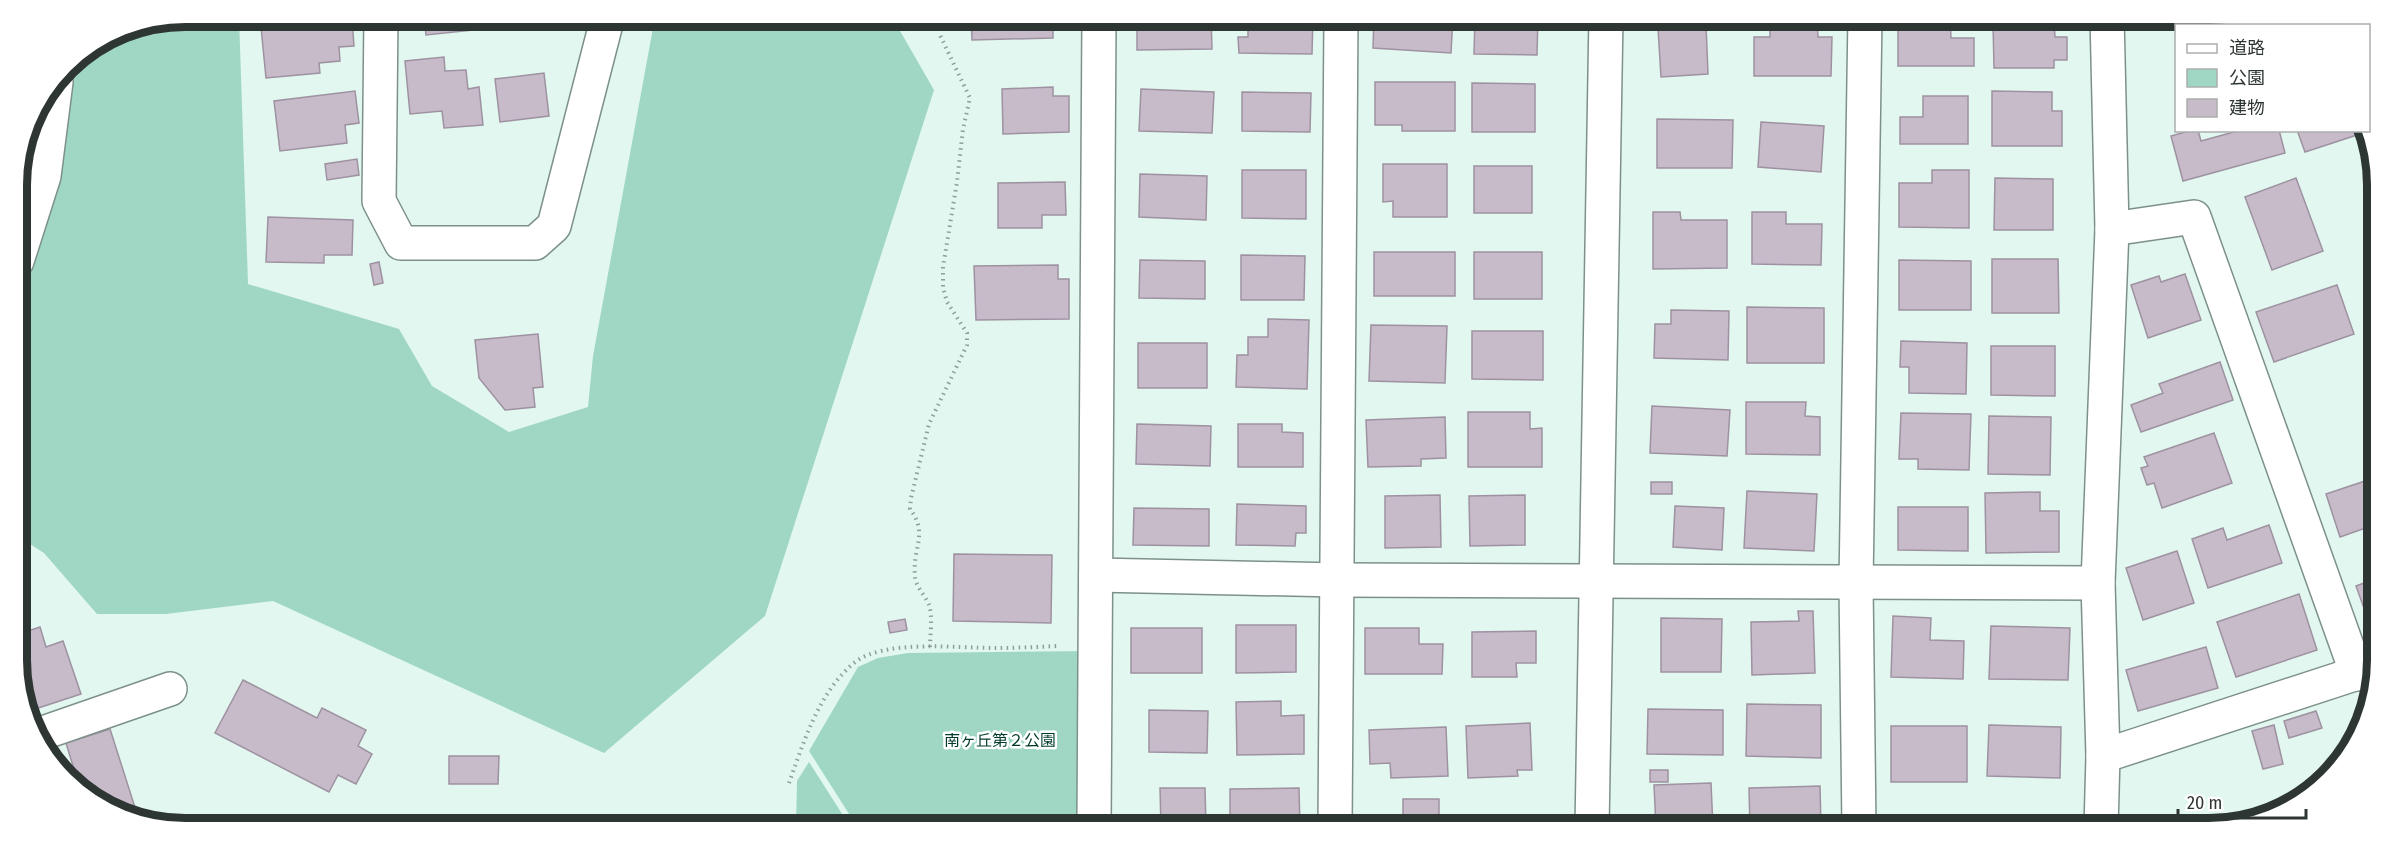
<svg xmlns="http://www.w3.org/2000/svg" width="2394" height="845" font-family="'Fira Sans Condensed','Noto Sans JP',sans-serif">
	<style>
		.green { fill: #a0d7c4 }
		.building { fill: #c7bbca; stroke: #9e92a1; stroke-width: 1.5 }
		.lines { fill: none; stroke-linecap: round; stroke-linejoin: round }
		.street-casing { stroke: #7d918a; stroke-width: 36 }
		.secondary-casing { stroke: #7d918a; stroke-width: 36 }
		.path { stroke: #8e9e98; stroke-width: 4; stroke-dasharray: 1.5 4.5; stroke-linecap: butt }
		.street { stroke: #fff; stroke-width: 33 }
		.secondary { stroke: #fff; stroke-width: 33 }
		.labels { text-anchor: middle; dominant-baseline: central; stroke-width: 5; stroke-linejoin: round; paint-order: stroke }
		.park-label { font-size: 16px; fill: #003a2c; stroke: #fff }
		.rim { fill: none; stroke: #2e3633; stroke-width: 8 }
	</style>
	<rect width="100%" height="100%" fill="#e1f7ef"/>
	<!-- green -->
	<g class="green">
		<path d="M185,17H239L248,284L399,329L432,386L509,432L588,407L593,356L655,17H892L934,90L765,616L604,753L273,601L166,614H97L44,553L19,537L17,174L34,111L74,59L121,29Z"/>
		<path d="M1090,651L1088,828H858L809,751L858,667L878,658L908,653Z"/>
		<path d="M809,762L851,828H796L797,781Z"/>
	</g>
	<!-- building -->
	<g class="building">
		<path d="M407,16H481L482,29L426,35L425,24L408,26Z"/>
		<path d="M505,16H550L551,25L506,28Z"/>
		<path d="M971,16H1053V38L972,40Z"/>
		<path d="M1137,16H1211L1212,49L1137,50Z"/>
		<path d="M1248,16H1313L1312,54L1239,53L1238,37H1248Z"/>
		<path d="M1374,16H1453L1451,53L1373,48Z"/>
		<path d="M1475,16H1538L1537,55L1474,54Z"/>
		<path d="M1898,16H1950L1951,38H1974V66H1898Z"/>
		<path d="M352,19L354,46L339,47L340,61L319,63L320,73L266,78L261,27Z"/>
		<path d="M1770,20H1817L1818,37H1832L1831,76H1754V37H1770Z"/>
		<path d="M2054,22L2055,37H2067V60H2054V68H1994L1993,23Z"/>
		<path d="M1706,24L1708,74L1661,77L1658,28Z"/>
		<path d="M444,57L445,71L466,70L468,89L479,87L483,125L444,128L442,111L410,114L405,61Z"/>
		<path d="M544,73L549,116L500,122L495,79Z"/>
		<path d="M1375,82H1455V131H1402V125H1375Z"/>
		<path d="M1472,83L1535,84V132H1472Z"/>
		<path d="M1053,87V96H1069V132L1003,134L1002,89Z"/>
		<path d="M1141,89L1214,92L1212,133L1139,131Z"/>
		<path d="M355,91L359,123L345,125L347,143L280,151L274,101Z"/>
		<path d="M1992,91L2052,92V111H2062V146H1992Z"/>
		<path d="M1242,92L1311,93L1310,132L1242,131Z"/>
		<path d="M1923,96H1968V144H1900V117H1923Z"/>
		<path d="M1657,119L1733,120L1732,168H1657Z"/>
		<path d="M1761,122L1824,126L1821,172L1758,167Z"/>
		<path d="M2192,130H2198L2201,141L2241,130H2279L2285,153L2183,181L2171,136Z"/>
		<path d="M2297,130H2361L2363,133L2305,152Z"/>
		<path d="M357,159L359,175L327,180L325,164Z"/>
		<path d="M1383,164H1447V217H1393V201L1383,202Z"/>
		<rect x="1474" y="166" width="58" height="47"/>
		<path d="M1242,170H1306V219L1242,218Z"/>
		<path d="M1932,170H1969V228L1899,227V183H1932Z"/>
		<path d="M1140,174L1207,176L1206,220L1139,217Z"/>
		<path d="M1995,178L2053,179V230H1994Z"/>
		<path d="M2296,178L2323,251L2272,270L2245,197Z"/>
		<path d="M1065,182L1066,215H1042V228H998V183Z"/>
		<path d="M1653,212H1680L1681,220H1727V268L1653,269Z"/>
		<path d="M1752,212H1786V224H1822L1821,265L1752,264Z"/>
		<path d="M268,217L353,220L352,255H324V263L266,262Z"/>
		<rect x="1374" y="252" width="81" height="44"/>
		<rect x="1474" y="252" width="68" height="47"/>
		<path d="M1241,255L1305,256L1304,300H1241Z"/>
		<path d="M1992,259H2058L2059,313H1992Z"/>
		<path d="M1140,260L1205,261V299L1139,298Z"/>
		<path d="M1899,260L1971,261V310H1899Z"/>
		<path d="M379,262L383,283L374,285L370,264Z"/>
		<path d="M1058,265V279H1069V319L976,320L974,266Z"/>
		<path d="M2185,274L2201,320L2148,338L2131,285L2159,276L2161,282Z"/>
		<path d="M2376,276V311L2366,279Z"/>
		<path d="M2337,285L2354,334L2274,362L2256,312Z"/>
		<path d="M1747,307L1824,308V363H1747Z"/>
		<path d="M1671,310L1729,311L1728,360L1654,358L1655,324H1671Z"/>
		<path d="M1268,319L1309,320L1307,389L1236,387L1237,355H1248V337H1268Z"/>
		<path d="M1371,325L1447,326L1445,383L1369,381Z"/>
		<path d="M1472,331H1543V380L1472,379Z"/>
		<path d="M538,334L543,387L533,388L535,407L505,410L479,378L475,340Z"/>
		<path d="M1901,341L1967,343L1966,394L1909,393V367H1900Z"/>
		<rect x="1138" y="343" width="69" height="45"/>
		<path d="M1991,346H2055V396L1991,395Z"/>
		<path d="M2220,362L2233,400L2141,432L2131,405L2163,393L2159,384Z"/>
		<path d="M1746,402H1806L1805,416L1820,417V455L1746,454Z"/>
		<path d="M1652,406L1730,410L1727,456L1650,453Z"/>
		<path d="M1468,412H1530V429L1542,428V467H1468Z"/>
		<path d="M1901,413L1971,414L1969,470L1918,469V459H1899Z"/>
		<path d="M1989,416L2051,417L2050,475L1988,474Z"/>
		<path d="M1445,417L1446,458L1421,459V466L1368,467L1366,420Z"/>
		<path d="M1137,424L1211,426L1210,466L1136,464Z"/>
		<path d="M1238,424H1282V432L1303,433V467H1238Z"/>
		<path d="M2214,433L2232,483L2162,508L2154,483L2147,485L2141,468L2148,466L2144,457Z"/>
		<path d="M2365,481L2368,488L2377,485V524L2340,537L2326,494Z"/>
		<rect x="1651" y="482" width="21" height="12"/>
		<path d="M1747,491L1817,494L1814,551L1744,548Z"/>
		<path d="M2040,492V511H2059V552L1986,553L1985,493Z"/>
		<path d="M1440,495L1441,547L1385,548V496Z"/>
		<path d="M1525,495V545L1470,546L1469,496Z"/>
		<path d="M1237,504L1306,506V533H1296L1295,546L1236,545Z"/>
		<path d="M1675,506L1724,508L1722,550L1673,547Z"/>
		<path d="M1898,507H1968V551L1898,550Z"/>
		<path d="M1134,508L1209,509V546L1133,545Z"/>
		<path d="M2269,525L2282,563L2208,588L2192,539L2223,528L2227,540Z"/>
		<path d="M2177,551L2194,603L2143,620L2126,568Z"/>
		<path d="M954,554L1052,555L1051,623L953,621Z"/>
		<path d="M2377,578V622L2370,625L2356,586Z"/>
		<path d="M2299,594L2317,650L2236,677L2217,622Z"/>
		<path d="M1798,611H1813L1815,673L1752,675L1751,622L1799,621Z"/>
		<path d="M1893,616L1931,618L1930,640L1964,641L1963,679L1891,677Z"/>
		<path d="M1661,618L1722,619L1721,672H1661Z"/>
		<path d="M905,619L907,630L890,633L888,622Z"/>
		<path d="M1236,625H1296V672L1236,673Z"/>
		<path d="M1991,626L2070,628L2068,680L1989,679Z"/>
		<path d="M40,627L46,647L63,641L81,694L29,711L20,692L19,634Z"/>
		<rect x="1131" y="628" width="71" height="45"/>
		<path d="M1365,628H1419V644H1443L1442,674H1365Z"/>
		<path d="M1536,631V663H1516L1517,677H1472V632Z"/>
		<path d="M2206,647L2218,688L2138,711L2126,670Z"/>
		<path d="M243,680L317,718L322,708L366,730L358,746L372,754L356,784L338,775L329,792L215,733Z"/>
		<path d="M1281,701V716L1304,715V754L1237,755L1236,702Z"/>
		<path d="M1747,704L1821,705V758L1746,756Z"/>
		<path d="M1648,709L1723,710V755L1647,754Z"/>
		<path d="M1149,710L1208,711L1207,753L1149,752Z"/>
		<path d="M2316,711L2322,728L2289,738L2284,721Z"/>
		<path d="M1530,723L1532,770H1517L1518,776L1468,778L1466,726Z"/>
		<path d="M1989,725L2061,727L2060,778L1987,776Z"/>
		<path d="M2274,725L2283,764L2263,769L2252,731Z"/>
		<rect x="1891" y="726" width="76" height="56"/>
		<path d="M1446,727L1448,776L1391,778L1390,763L1370,764L1369,730Z"/>
		<path d="M110,729L139,820L137,821L131,820L72,780L77,779L66,743Z"/>
		<path d="M449,756H499L498,784H449Z"/>
		<rect x="1650" y="770" width="18" height="12"/>
		<path d="M1711,783L1713,828H1656L1654,785Z"/>
		<path d="M1820,786L1821,828H1750L1749,788Z"/>
		<path d="M1160,788H1205L1206,828H1161Z"/>
		<path d="M1299,788L1300,828H1230V789Z"/>
		<path d="M1403,799H1439V828H1372H1403Z"/>
		<path d="M1533,815V828H1465L1464,818Z"/>
		<path d="M253,817L300,828H250Z"/>
		<rect x="1988" y="818" width="74" height="10"/>
		<path d="M1898,826L1965,827V828H1898Z"/>
	</g>
	<g class="lines">
		<!-- street casing -->
		<g class="street-casing">
			<g id="street">
				<path d="M381,16L379,201L401,243H535L554,226L608,16"/>
				<path d="M2112,229L2194,217L2357,674"/>
				<path d="M17,261L44,176L56,82"/>
				<path d="M1096,575L1338,580L2098,583"/>
				<path d="M40,734L170,689"/>
				<path d="M2103,756L2376,667"/>
				<path d="M1094,828L1099,16"/>
				<path d="M1335,828L1341,16"/>
				<path d="M1859,828L1856,584L1865,16"/>
				<path d="M2101,828L2103,756L2098,583L2112,229L2107,16"/>
			</g>
		</g>
		<!-- secondary casing -->
		<g class="secondary-casing">
			<path id="secondary" d="M1592,828L1606,16"/>
		</g>
		<!-- path -->
		<g class="path">
			<path d="M930,647C930,634 933,617 929,605C925,595 915,586 915,576C912,548 929,534 910,509L911,498L929,424L967,345V333L947,302L943,288V267L957,182L963,129L970,98L939,33"/>
			<path d="M789,783C804,741 819,692 854,663C883,639 957,648 994,648C1015,648 1036,647 1058,646"/>
		</g>
		<!-- street -->
		<use href="#street" class="street"/>
		<!-- secondary -->
		<use href="#secondary" class="secondary"/>
	</g>
	<g class="labels">
		<!-- park labels -->
		<g class="park-label">
			<text x="1000" y="740">南ヶ丘第２公園</text>
		</g>
	</g>
	<!-- crop -->
	<path d="M0 0H2394V845H0ZM185 27H2209A158 158 0 0 1 2367 185V660A158 158 0 0 1 2209 818H185A158 158 0 0 1 27 660V185A158 158 0 0 1 185 27Z" fill="#fff" fill-rule="evenodd"/>
	<path class="rim" d="M185 27H2209A158 158 0 0 1 2367 185V660A158 158 0 0 1 2209 818H185A158 158 0 0 1 27 660V185A158 158 0 0 1 185 27Z"/>
	<!-- legend -->
	<rect x="2175" y="24" width="195" height="108" fill="#ffffff" stroke="#abafad" stroke-width="1.5"/>
	<rect x="2187" y="44" width="30" height="9" fill="#ffffff" stroke="#abafad" stroke-width="1.5"/>
	<text x="2229" y="54" font-size="18" fill="#2e3633">道路</text>
	<rect x="2187" y="69" width="30" height="18" fill="#a0d7c4" stroke="#abafad" stroke-width="1.5"/>
	<text x="2229" y="84" font-size="18" fill="#2e3633">公園</text>
	<rect x="2187" y="99" width="30" height="18" fill="#c7bbca" stroke="#abafad" stroke-width="1.5"/>
	<text x="2229" y="114" font-size="18" fill="#2e3633">建物</text>
	<!-- scale -->
	<path d="M2178 809v9h128v-9" fill="none" stroke="#2e3633" stroke-width="3"/>
	<text x="2187" y="809" font-size="18" fill="#2e3633" stroke="#ffffff" stroke-width="4.5" paint-order="stroke">20 m</text>
</svg>
